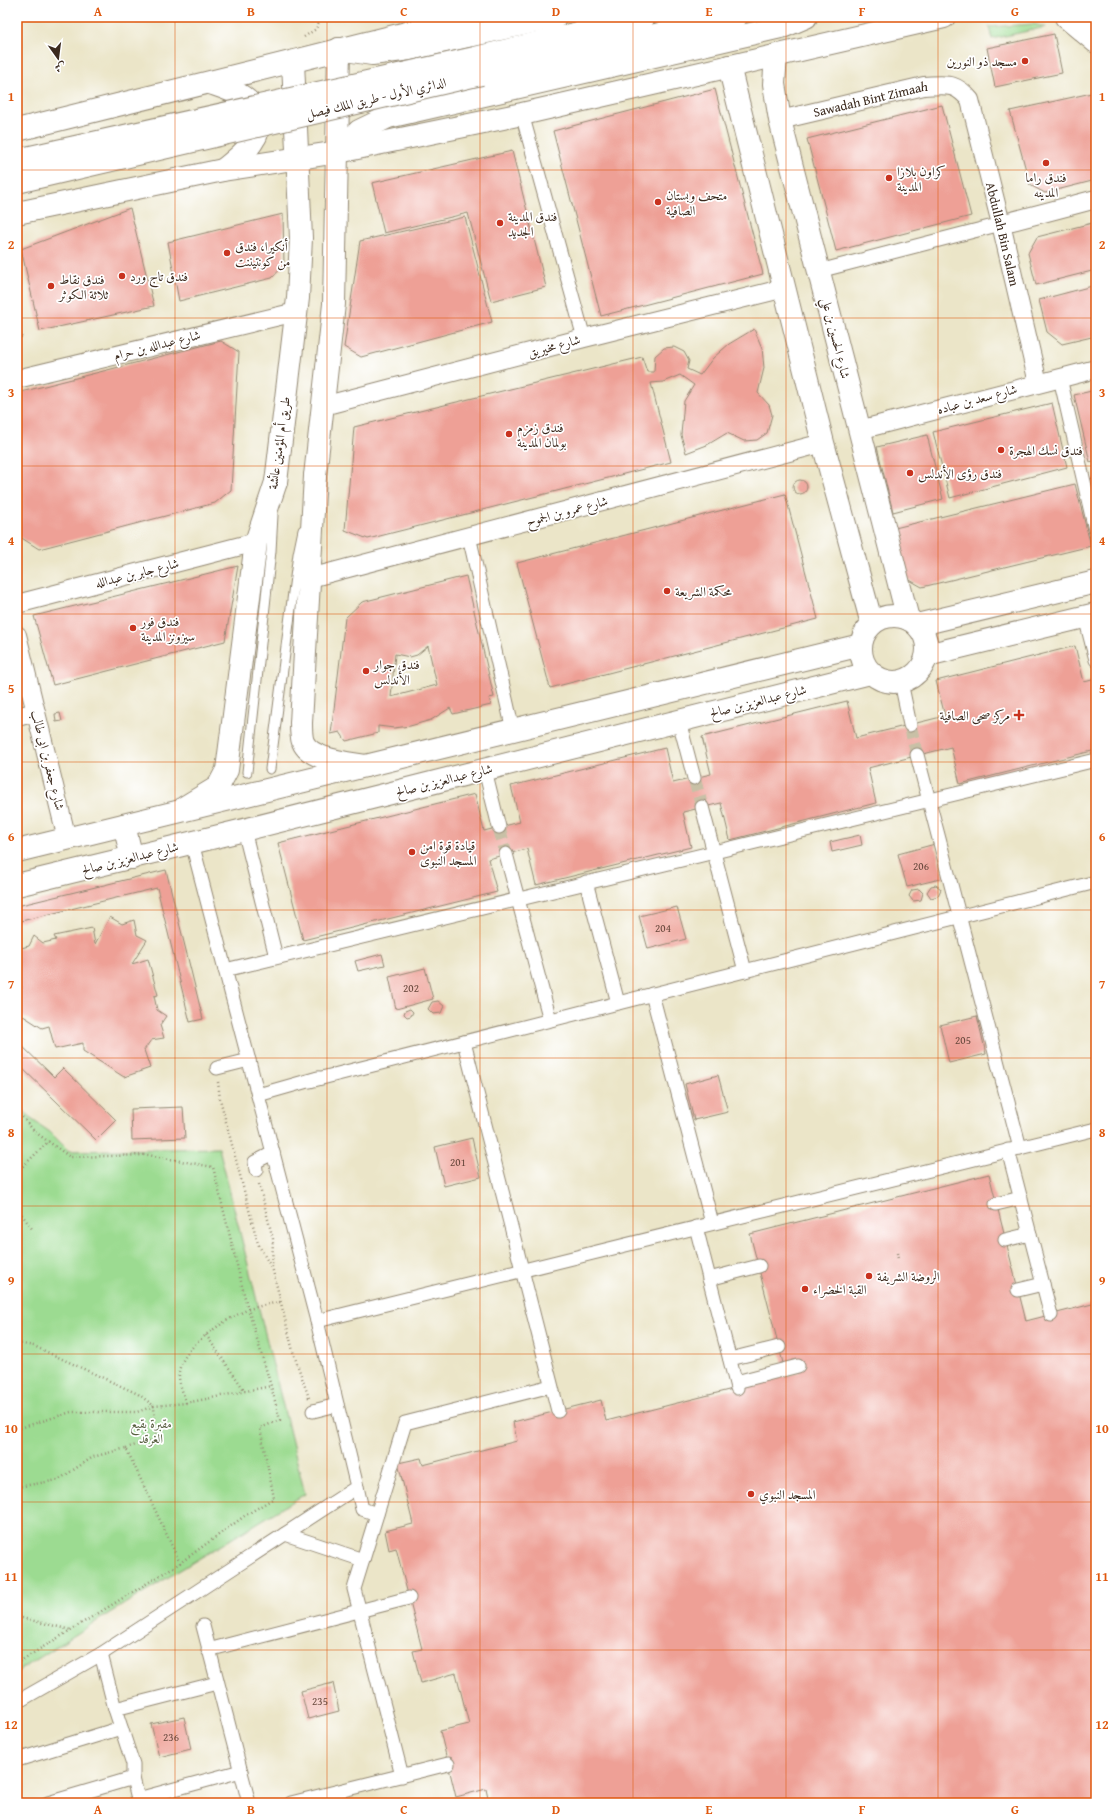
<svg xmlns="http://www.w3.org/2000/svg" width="1113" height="1820" font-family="'Gentium Book Plus',Amiri,serif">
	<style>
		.green { fill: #9cdb91; stroke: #6c8258 }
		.building { fill: #eea096; fill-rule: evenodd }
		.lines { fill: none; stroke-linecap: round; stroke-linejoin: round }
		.pedestrian-tunnel { stroke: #c8c0a6; stroke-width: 13; stroke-dasharray: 13 6; stroke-linecap: butt }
		.service-casing { stroke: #938873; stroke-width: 11 }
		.pedestrian-casing { stroke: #938873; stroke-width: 15 }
		.minor-casing { stroke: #938873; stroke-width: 20 }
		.tertiary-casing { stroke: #938873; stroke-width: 24 }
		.secondary-casing { stroke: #938873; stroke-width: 24 }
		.trunk-casing { stroke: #938873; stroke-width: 24 }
		.path { stroke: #938873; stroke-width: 2.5; stroke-dasharray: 1 3; stroke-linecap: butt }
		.service { stroke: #fff; stroke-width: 9 }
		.pedestrian { stroke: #fff; stroke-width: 13 }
		.minor { stroke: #fff; stroke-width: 18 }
		.tertiary { stroke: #fff; stroke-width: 22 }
		.secondary { stroke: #fff; stroke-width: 22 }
		.trunk { stroke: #fff; stroke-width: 22 }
		.trunk-bridge-casing { stroke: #938873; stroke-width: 24; stroke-linecap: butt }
		.trunk-bridge { stroke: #fff; stroke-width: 22 }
		.grid { fill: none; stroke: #df570d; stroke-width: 1; stroke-opacity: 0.55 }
		.poi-dot { fill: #c8321e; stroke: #fff; stroke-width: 1.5 }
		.labels { text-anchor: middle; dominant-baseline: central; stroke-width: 3.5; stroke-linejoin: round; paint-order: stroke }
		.number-label { font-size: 11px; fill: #68483c }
		.poi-label { font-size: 13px; fill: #3b2a1e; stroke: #fff; text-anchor: start }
		.street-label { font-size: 13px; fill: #3b2a1e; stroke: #fff }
		.park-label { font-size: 13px; fill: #585f40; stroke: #fff }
		.neatline { fill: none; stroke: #df570d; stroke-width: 1.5 }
		.grid-label { font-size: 13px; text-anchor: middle; font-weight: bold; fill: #df570d }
	</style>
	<rect width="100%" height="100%" fill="#fff"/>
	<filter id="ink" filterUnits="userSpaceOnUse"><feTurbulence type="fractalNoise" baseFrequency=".025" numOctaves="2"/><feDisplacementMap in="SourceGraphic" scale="8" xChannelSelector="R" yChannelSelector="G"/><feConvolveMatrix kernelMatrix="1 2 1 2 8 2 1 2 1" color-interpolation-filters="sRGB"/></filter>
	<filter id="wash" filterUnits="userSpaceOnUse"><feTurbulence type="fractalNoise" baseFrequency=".012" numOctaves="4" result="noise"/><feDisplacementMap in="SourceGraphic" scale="16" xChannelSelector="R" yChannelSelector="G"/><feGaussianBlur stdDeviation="0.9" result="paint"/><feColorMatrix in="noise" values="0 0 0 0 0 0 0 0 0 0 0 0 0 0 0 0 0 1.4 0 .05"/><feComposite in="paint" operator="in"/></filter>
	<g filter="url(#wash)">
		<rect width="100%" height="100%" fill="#ebe5c8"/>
		<!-- green -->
		<g class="green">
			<path d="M1033,24L1046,27L992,39L989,27Z"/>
			<path d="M17,1102L31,1119L50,1132L69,1151L219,1148L305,1494L108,1614L17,1672Z"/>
		</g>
		<g id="blocks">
			<!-- building -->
			<g class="building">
				<path d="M1054,34L1062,73L995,87L987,48Z"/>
				<path d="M715,89L763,274L601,316L553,131Z"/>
				<path d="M1096,92V180L1045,193L1030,185L1010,111Z"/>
				<path d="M942,105L971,216L836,251L807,139Z"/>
				<path d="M512,151L546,287L491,301L468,213L384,233L372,183Z"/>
				<path d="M130,208L154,306L40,331L21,249Z"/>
				<path d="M283,214L284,265L272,278L179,301L168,242Z"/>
				<path d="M465,217L492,322L361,357L344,347L360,241Z"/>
				<path d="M1096,222V270L1036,285L1028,253L1037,237Z"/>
				<path d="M1096,285V336L1062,344L1047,332L1039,300Z"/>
				<path d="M17,319L22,337L17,339Z"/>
				<path d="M754,329L762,348L764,368L758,393L769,405L772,415L767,433L757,440L744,441L727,433L707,445L686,453L681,435L684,401L694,385L680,375L663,382L651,383L671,462L368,539L345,530L354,427L642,357L647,372H654L655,356L664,348L674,347L684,352L689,361L687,369L700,375L713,358L729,344Z"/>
				<path d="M221,341L239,352L231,490L215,503L39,549L20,537L17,527V393Z"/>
				<path d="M1096,390V460L1090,462L1074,395Z"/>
				<path d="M1052,403L1067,467L950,498L933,432Z"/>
				<path d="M927,435L943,499L893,512L877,447Z"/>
				<path d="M1096,478V507L1089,479Z"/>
				<circle cx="800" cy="487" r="7"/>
				<path d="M1075,484L1091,546L922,587L906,578L895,528Z"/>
				<path d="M785,494L818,619L550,688L517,563Z"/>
				<path d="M238,566L225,641L53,685L34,616Z"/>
				<path d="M466,576L494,697L489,698L491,705L453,714L450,708L431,720L410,726L394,728L378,726V733L346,741L340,732L331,734L345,618L362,602ZM428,646L437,685L391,697L395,654L410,657L417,655Z"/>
				<path d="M1075,646L1084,682L1096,679V750L960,784L951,747L868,768L876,803L730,840L721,803L683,812L691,847L536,885L527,849L488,859L497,892L303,940L278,843L475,794L484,831L520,822L511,786L665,748L673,783L711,774L702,737L847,701L856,738L945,716L936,681Z"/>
				<path d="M60,713L62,721L56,722L55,714Z"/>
				<path d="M860,835L862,845L832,852L830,842Z"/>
				<path d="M935,844L944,878L907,887L898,854Z"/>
				<path d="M166,870L203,1019L190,1022L157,888L17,922V906Z"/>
				<path d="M936,885L941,889L938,896L931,898L927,892L931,886Z"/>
				<path d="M919,889L923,893L921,900L913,901L909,896L912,890Z"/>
				<path d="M677,907L686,939L648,949L639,916Z"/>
				<path d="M110,917L122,924L134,920L137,935L147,940L132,964L148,959L158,995L154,996L157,1010L166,1016L160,1025L164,1038L151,1040L144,1050L150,1068L124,1077L83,1051V1043L55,1049L49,1026L42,1028L17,1012V949L29,946L34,936L43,943L56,940L54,936L92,928L95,944Z"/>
				<path d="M382,954L385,965L358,971L355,961Z"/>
				<path d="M425,968L433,999L396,1009L389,977Z"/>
				<path d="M438,1001L444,1006L441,1013L433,1014L428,1009L432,1002Z"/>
				<path d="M410,1009L413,1012L411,1016L407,1017L404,1014L405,1011Z"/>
				<path d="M977,1016L986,1054L949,1063L940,1025Z"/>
				<path d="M17,1041L54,1077L63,1068L116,1120L96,1140L17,1063Z"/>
				<path d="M718,1075L728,1112L694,1120L685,1084Z"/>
				<path d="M183,1107L185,1138L132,1140L131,1109Z"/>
				<path d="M472,1138L481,1177L444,1186L435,1147Z"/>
				<path d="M989,1174L1026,1321L1096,1303V1803H489L486,1789L456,1797L440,1731L469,1724L456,1673L421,1683L413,1651L422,1649L396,1548L389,1550L385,1531L413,1524L398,1463L421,1458L423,1465L517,1441L513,1422L601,1400L606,1421L800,1372L796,1360L783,1363L750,1234Z"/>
				<path d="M333,1683L339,1711L308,1719L301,1691Z"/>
				<path d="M184,1717L191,1749L159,1757L151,1724Z"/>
			</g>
		</g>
	</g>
	<g filter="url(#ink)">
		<use href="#blocks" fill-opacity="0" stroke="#938873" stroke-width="1"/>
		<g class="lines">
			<!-- pedestrian-tunnel -->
			<g class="pedestrian-tunnel">
				<path d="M910,725L917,755"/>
				<path d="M694,778L702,807"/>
				<path d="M499,827L506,854"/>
			</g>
			<!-- service casing -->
			<g class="service-casing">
				<g id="service">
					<path d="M270,769L298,554L303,530"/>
					<path d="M247,772L271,551L273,515"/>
				</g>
			</g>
			<!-- pedestrian casing -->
			<g class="pedestrian-casing">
				<g id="pedestrian">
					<path d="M522,114L584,338"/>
					<path d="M819,271L1001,224"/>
					<path d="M1060,378L1096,534"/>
					<path d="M469,536L513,730"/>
					<path d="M1085,617L1096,660"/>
					<path d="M901,682L910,725"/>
					<path d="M679,721L694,778"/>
					<path d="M917,755L1020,1148"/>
					<path d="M485,770L499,827"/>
					<path d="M702,807L745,971"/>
					<path d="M244,830L276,957"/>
					<path d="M506,854L550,1020"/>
					<path d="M586,882L618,1003"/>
					<path d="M225,970L1096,760"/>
					<path d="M652,994L712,1223"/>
					<path d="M464,1042L558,1411"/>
					<path d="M217,1068L249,1060"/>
					<path d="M320,1078L310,1081L1096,882"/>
					<path d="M258,1095L318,1078"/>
					<path d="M1008,1150L1051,1315"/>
					<path d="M256,1170L255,1162L273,1153"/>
					<path d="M996,1204L1021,1198"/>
					<path d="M696,1227L737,1388"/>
					<path d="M1005,1240L1030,1234"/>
					<path d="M709,1279L759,1266"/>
					<path d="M1018,1290L1043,1284"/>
					<path d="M317,1321L1096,1129"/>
					<path d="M730,1359L779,1347"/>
					<path d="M736,1382L798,1366"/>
					<path d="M313,1411L337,1405"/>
					<path d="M357,1487L362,1509L377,1514"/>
					<path d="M285,1534L363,1560"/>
					<path d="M203,1626L249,1803"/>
					<path d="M208,1650L409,1598"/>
					<path d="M101,1654L115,1709L133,1764V1778L139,1803"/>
					<path d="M17,1702L101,1654L357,1487L317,1321L192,843"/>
					<path d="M115,1709L217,1683"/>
					<path d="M17,1760L121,1728"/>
					<path d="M402,1776L354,1589L405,1423L551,1386"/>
					<path d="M138,1799L241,1771"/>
					<path d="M48,1803L133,1778"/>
					<path d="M291,1803L448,1764"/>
				</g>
			</g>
			<!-- minor casing -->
			<g class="minor-casing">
				<g id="minor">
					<path id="s1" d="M780,120L924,86C947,85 955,82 970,100L1001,224L1038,383"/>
					<path d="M1001,224L1096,199"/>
					<path d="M17,379L296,312"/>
					<path d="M323,406L584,338L785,288"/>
					<path d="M859,430L1096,369"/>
					<path d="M310,578L823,443"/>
					<path d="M17,604L256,542"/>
					<path d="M17,635L67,839"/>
					<path d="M17,717L36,712"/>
				</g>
			</g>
			<!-- tertiary casing -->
			<g class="tertiary-casing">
				<g id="tertiary">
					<path d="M776,55L774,84L780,120L908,619"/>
					<path d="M729,66L823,443L872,624"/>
					<path d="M315,476L301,723C301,729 301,737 303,742C310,760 348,763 365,766"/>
					<path d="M185,807L218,787L227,770L256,542L276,482"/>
					<path d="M124,825L132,858"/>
				</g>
			</g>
			<!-- secondary casing -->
			<g class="secondary-casing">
				<g id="secondary">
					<path d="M1066,17L1096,42"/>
					<path d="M1068,17L1096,20"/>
					<path d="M210,83C230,90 255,96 258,121C258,128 258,134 254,139C247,152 234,161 223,170"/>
					<path d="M17,130L471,17"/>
					<path d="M17,213L223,170L338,152L522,114L944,17"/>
					<path d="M315,476L334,304L339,49"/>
					<path d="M276,482L298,298L301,238L293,62"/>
					<circle cx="894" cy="649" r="33"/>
					<path d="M917,625L1096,582"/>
					<path d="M927,655L1096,614"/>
					<path d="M17,851L861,645"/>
					<path d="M17,885L244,830L870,673"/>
				</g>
			</g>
			<!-- trunk casing -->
			<g class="trunk-casing">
				<g id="trunk">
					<path d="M339,49L372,54L410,49L555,17"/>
					<path d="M475,58L644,17"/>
					<path d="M481,74L736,17"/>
					<path d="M338,152L359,131L388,117L785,26L806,17"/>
				</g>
			</g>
			<!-- path -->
			<g class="path">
				<path d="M304,37L316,29L321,17"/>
				<path d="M218,1082L220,1099L258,1244L271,1267"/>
				<path d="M17,1111L35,1132L70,1157L148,1155L213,1167L246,1302L271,1386L280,1420L260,1428L274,1498L246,1515L180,1563"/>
				<path d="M17,1172L49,1141"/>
				<path d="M259,1184L273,1239L272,1267L294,1355L309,1398"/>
				<path d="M17,1208L33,1230"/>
				<path d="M897,1253L898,1259"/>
				<path d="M206,1335L245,1391"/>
				<path d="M17,1343L34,1346L138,1394L154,1406L137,1412H71L17,1429"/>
				<path d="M186,1403C184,1394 179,1385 179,1376C177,1349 226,1319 247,1310C258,1306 269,1304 280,1302"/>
				<path d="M126,1448L156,1439L154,1406L186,1403L271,1386"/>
				<path d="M17,1487L58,1480L93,1457L126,1448L180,1563L17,1663"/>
				<path d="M18,1617L71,1630"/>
			</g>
			<!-- service -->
			<use href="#service" class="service"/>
			<!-- pedestrian -->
			<use href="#pedestrian" class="pedestrian"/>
			<!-- minor -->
			<use href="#minor" class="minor"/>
			<!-- tertiary -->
			<use href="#tertiary" class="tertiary"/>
			<!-- secondary -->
			<use href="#secondary" class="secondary"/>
			<!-- trunk -->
			<use href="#trunk" class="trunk"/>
			<!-- trunk-bridge casing -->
			<g class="trunk-bridge-casing">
				<g id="trunk-bridge">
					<path d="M17,160L475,58"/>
					<path d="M17,182L481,74"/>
				</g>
			</g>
			<!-- trunk-bridge -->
			<use href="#trunk-bridge" class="trunk-bridge"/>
		</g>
	</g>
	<!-- grid -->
	<path class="grid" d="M175,17V1803M327,17V1803M480,17V1803M633,17V1803M786,17V1803M938,17V1803M17,170H1096M17,318H1096M17,466H1096M17,614H1096M17,762H1096M17,910H1096M17,1058H1096M17,1206H1096M17,1354H1096M17,1502H1096M17,1650H1096"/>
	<!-- markers -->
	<g class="poi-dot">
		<circle cx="1025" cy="61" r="4"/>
		<circle cx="1046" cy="163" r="4"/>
		<circle cx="889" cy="178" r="4"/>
		<circle cx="658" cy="202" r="4"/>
		<circle cx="500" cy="223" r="4"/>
		<circle cx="227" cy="253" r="4"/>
		<circle cx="122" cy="276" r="4"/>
		<circle cx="51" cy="286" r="4"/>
		<circle cx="509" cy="434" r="4"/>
		<circle cx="1001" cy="450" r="4"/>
		<circle cx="910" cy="473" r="4"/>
		<circle cx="667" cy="591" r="4"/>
		<circle cx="133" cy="628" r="4"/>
		<circle cx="366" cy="671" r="4"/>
		<path d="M1017 709h4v4h4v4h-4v4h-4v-4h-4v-4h4z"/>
		<circle cx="412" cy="852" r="4"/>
		<circle cx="869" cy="1276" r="4"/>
		<circle cx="805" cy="1289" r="4"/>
		<circle cx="751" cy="1494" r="4"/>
	</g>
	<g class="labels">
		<!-- number labels -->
		<g class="number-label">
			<text x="921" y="866">206</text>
			<text x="663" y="928">204</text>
			<text x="411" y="988">202</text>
			<text x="963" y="1040">205</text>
			<text x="458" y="1162">201</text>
			<text x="320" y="1701">235</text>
			<text x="171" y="1737">236</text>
		</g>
		<!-- poi labels -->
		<g class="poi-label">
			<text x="1017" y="61" text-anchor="end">مسجد ذو النورين</text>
			<text x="897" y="171">كراون بلازا<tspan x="897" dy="15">المدينة</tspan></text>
			<text x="1046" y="177" text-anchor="middle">فندق راما<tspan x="1046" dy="15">المدينه</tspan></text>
			<text x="666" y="195">متحف وبستان<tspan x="666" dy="15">الصافية</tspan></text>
			<text x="508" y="216">فندق المدينة<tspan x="508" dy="15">الجديد</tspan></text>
			<text x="235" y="246">أنكيرا، فندق<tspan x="235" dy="15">من كونتيننت</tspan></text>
			<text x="130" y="276">فندق تاج ورد</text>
			<text x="59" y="279">فندق نقاط<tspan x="59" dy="15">ثلاثة الكوثر</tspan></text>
			<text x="517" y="427">فندق زمزم<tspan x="517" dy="15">بولمان المدينة</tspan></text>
			<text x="1009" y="450">فندق نسك الهجرة</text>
			<text x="918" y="473">فندق رؤى الأندلس</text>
			<text x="675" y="591">محكمة الشريعة</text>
			<text x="141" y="621">فندق فور<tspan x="141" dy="15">سيزونز المدينة</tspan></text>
			<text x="374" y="664">فندق جوار<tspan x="374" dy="15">الأندلس</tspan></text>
			<text x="1010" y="715" text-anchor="end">مركز صحى الصافية</text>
			<text x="420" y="845">قيادة قوة امن<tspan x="420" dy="15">المسجد النبوى</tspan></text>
			<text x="877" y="1276">الروضة الشريفة</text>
			<text x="813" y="1289">القبة الخضراء</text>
			<text x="759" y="1494">المسجد النبوي</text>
		</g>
		<!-- street labels -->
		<g class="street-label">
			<text transform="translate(376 98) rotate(-13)">الدائري الأول - طريق الملك فيصل</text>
			<text stroke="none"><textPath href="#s1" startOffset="93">Sawadah Bint Zimaah</textPath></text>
			<text stroke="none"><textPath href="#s1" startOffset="337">Abdullah Bin Salam</textPath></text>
			<text transform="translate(836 338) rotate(76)">شارع الحسين بن علي</text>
			<text transform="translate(157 345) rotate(-14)">شارع عبدالله بن حرام</text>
			<text transform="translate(554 346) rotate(-15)">شارع مخيريق</text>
			<text transform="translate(977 399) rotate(-15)">شارع سعد بن عباده</text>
			<text transform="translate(279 443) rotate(-82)">طريق أم المؤمنين عائشة</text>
			<text transform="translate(567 511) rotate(-15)">شارع عمرو بن الجموح</text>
			<text transform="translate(137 573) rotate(-14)">شارع جابر بن عبدالله</text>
			<text transform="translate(758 701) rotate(-14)">شارع عبدالعزيز بن صالح</text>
			<text transform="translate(48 760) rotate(76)">شارع جعفر بن ابى طالب</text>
			<text transform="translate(444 780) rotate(-14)">شارع عبدالعزيز بن صالح</text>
			<text transform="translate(130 858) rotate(-14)">شارع عبدالعزيز بن صالح</text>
		</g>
		<!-- park labels -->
		<g class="park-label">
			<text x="151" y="1423">مقبرة بقيع<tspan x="151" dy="15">الغرقد</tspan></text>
		</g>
	</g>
	<!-- margin -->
	<rect width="1113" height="1820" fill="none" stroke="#fff" stroke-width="44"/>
	<!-- north arrow -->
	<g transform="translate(58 58) rotate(166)" stroke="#ffffff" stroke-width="3" paint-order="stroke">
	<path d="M0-3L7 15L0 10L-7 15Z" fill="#3b2a1e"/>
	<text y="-6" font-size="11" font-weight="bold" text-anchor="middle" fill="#3b2a1e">ش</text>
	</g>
	<rect x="22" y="22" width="1069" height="1776" class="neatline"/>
	<g class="grid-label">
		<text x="98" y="16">A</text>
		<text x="251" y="16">B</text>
		<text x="404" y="16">C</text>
		<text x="556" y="16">D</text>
		<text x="709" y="16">E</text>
		<text x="862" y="16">F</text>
		<text x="1015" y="16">G</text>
		<text x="11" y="101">1</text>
		<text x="1102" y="101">1</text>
		<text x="11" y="249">2</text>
		<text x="1102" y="249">2</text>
		<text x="11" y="397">3</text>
		<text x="1102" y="397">3</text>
		<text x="11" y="545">4</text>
		<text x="1102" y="545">4</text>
		<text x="11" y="693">5</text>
		<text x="1102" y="693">5</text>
		<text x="11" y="841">6</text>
		<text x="1102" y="841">6</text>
		<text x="11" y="989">7</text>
		<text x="1102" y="989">7</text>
		<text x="11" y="1137">8</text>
		<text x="1102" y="1137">8</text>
		<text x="11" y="1285">9</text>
		<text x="1102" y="1285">9</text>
		<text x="11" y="1433">10</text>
		<text x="1102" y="1433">10</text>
		<text x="11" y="1581">11</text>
		<text x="1102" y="1581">11</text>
		<text x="11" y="1729">12</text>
		<text x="1102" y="1729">12</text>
		<text x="98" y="1814">A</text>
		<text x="251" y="1814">B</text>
		<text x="404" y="1814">C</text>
		<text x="556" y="1814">D</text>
		<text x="709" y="1814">E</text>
		<text x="862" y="1814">F</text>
		<text x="1015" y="1814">G</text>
	</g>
</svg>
